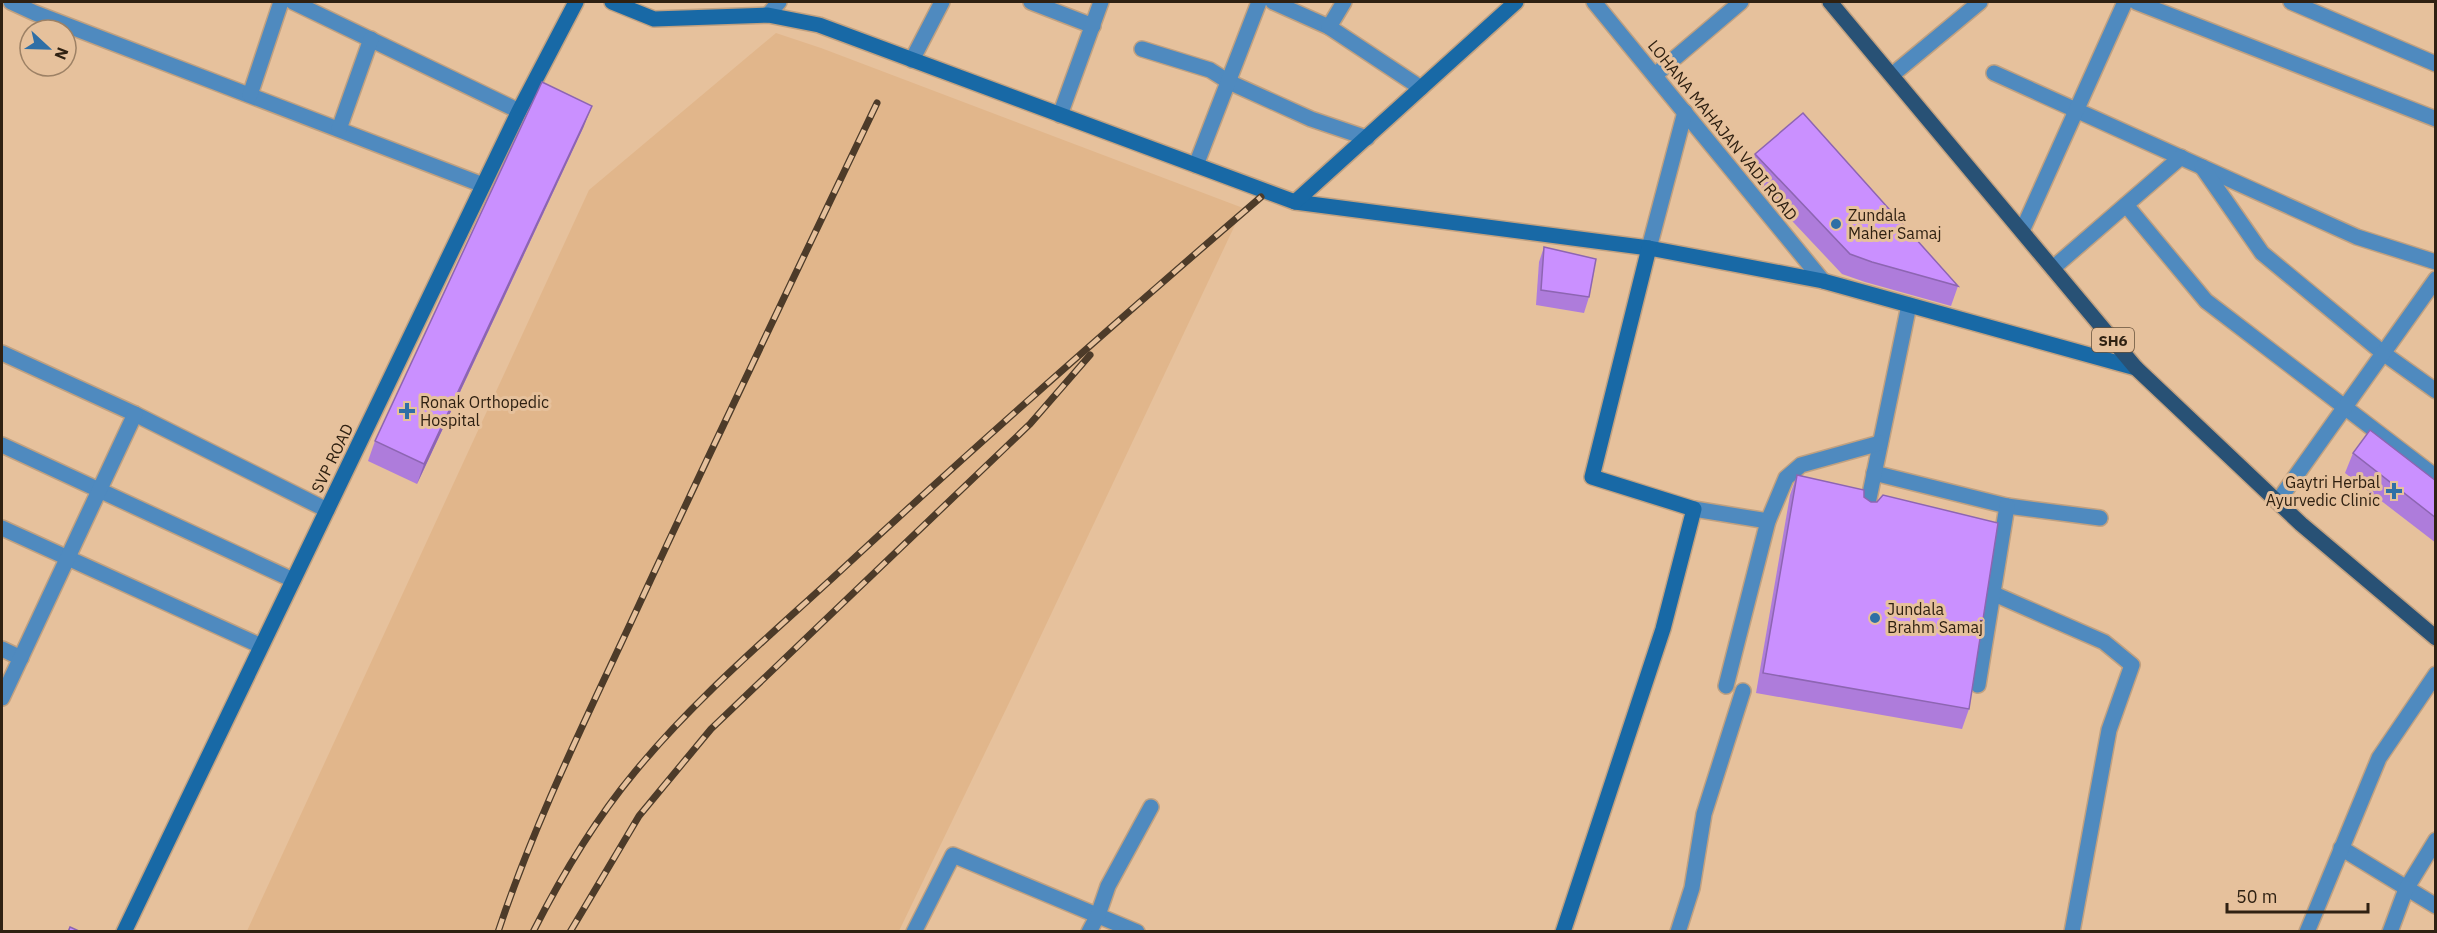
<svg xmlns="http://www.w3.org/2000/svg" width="2437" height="933" font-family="'IBM Plex Sans',sans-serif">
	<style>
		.built { fill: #e1b68b }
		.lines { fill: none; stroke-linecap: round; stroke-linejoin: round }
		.street-casing { stroke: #c1a180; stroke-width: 18 }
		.secondary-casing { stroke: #c1a180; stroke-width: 18 }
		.primary-casing { stroke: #c1a180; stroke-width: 18 }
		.street { stroke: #4f8abf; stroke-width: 15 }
		.secondary { stroke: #1869a6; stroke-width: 15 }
		.primary { stroke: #285175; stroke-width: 15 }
		.rail-casing { stroke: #4d3b29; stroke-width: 7 }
		.rail { stroke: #e6c19c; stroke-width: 4.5; stroke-dasharray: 14; stroke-linecap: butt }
		.wall { fill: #ae7cdb }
		.shaded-wall { fill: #8d65b2 }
		.building { fill: #ca90ff; stroke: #8d65b2; stroke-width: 1.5 }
		.poi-dot { fill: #2f6fa6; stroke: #e6c19c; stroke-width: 2 }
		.labels { text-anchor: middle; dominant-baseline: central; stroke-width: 6; stroke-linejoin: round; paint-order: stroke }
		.shield { fill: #e6c19c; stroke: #66513b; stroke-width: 1.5 }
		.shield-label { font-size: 15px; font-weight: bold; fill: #2f2112 }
		.street-label { font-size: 16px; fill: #2f2112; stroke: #e6c19c }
		.poi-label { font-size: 16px; fill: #2f2112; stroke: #e6c19c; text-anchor: start }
	</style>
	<rect width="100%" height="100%" fill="#e6c19c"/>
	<!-- built -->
	<path class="built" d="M776,33L821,48L1243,208L1010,701L899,931H247L589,190Z"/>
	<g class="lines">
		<!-- street casing -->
		<g class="street-casing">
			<g id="street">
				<path d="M11,2L35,13L483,185"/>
				<path d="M293,2L519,111"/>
				<path d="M1031,2L1093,26"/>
				<path d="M1273,2L1329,27L1421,88"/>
				<path d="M1594,2L1823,281"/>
				<path d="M2136,2L2436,119"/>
				<path d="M2291,2L2436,64"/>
				<path d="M768,15L779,2"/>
				<path d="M1329,27L1344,2"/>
				<path d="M1142,49L1210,70L1229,82L1311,119L1367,138"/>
				<path d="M912,60L942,2"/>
				<path d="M1994,73L2357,237L2436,262"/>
				<path d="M1655,75L1741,2"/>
				<path d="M1892,75L1980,2"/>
				<path d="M250,95L281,2"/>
				<path d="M1060,115L1101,2"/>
				<path d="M339,129L371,39"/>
				<path d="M1196,165L1259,2"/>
				<path d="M2202,167L2262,253L2383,353L2436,391"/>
				<path d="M2126,205L2206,301L2436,477"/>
				<path d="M2022,231L2125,2"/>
				<path d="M1649,248L1685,112"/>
				<path d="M2053,268L2181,157"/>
				<path d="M2,353L135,414L327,510"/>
				<path d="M2,445L293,580"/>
				<path d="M1874,473L2007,506L2100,518"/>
				<path d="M2278,501L2436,279"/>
				<path d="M1694,509L1768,521"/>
				<path d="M1866,513L1909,305"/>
				<path d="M2,528L261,646"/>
				<path d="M1992,593L2104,642L2132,665L2109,730L2072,932"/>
				<path d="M2,649L21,658"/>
				<path d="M1978,685L2007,506"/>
				<path d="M1726,686L1768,521L1786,478L1801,465L1880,443"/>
				<path d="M2,698L135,414"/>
				<path d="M2341,848L2436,906"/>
				<path d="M914,932L953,855L1137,932"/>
				<path d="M1089,932L1098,915L1108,886L1151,807"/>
				<path d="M1678,932L1692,888L1704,814L1743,691"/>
				<path d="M2307,932L2379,758L2436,674"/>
				<path d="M2390,932L2406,889L2436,840"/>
			</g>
		</g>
		<!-- secondary casing -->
		<g class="secondary-casing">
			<g id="secondary">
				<path d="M612,2L654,19L768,15L819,25L1295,202L1649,248L1823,281L2136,368"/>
				<path d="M1295,202L1516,2"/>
				<path d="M124,932L519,111L576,2"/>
				<path d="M1563,932L1663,629L1694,509L1592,477L1649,248"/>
			</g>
		</g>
		<!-- primary casing -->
		<g class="primary-casing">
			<path id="primary" d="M1830,2L2136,368L2301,524L2436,638"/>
		</g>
		<!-- street -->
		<use href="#street" class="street"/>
		<!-- secondary -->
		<use href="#secondary" class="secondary"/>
		<!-- primary -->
		<use href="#primary" class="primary"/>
		<!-- rail casing -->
		<g class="rail-casing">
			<g id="rail">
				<path d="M498,932C534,824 584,723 632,620C712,447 795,275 877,103"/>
				<path d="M533,932C561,877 595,820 634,773C697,696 778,629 851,561C985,437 1123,316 1261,197"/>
				<path d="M570,932L639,816L711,729L1030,424L1090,355"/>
			</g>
		</g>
		<!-- rail -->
		<use href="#rail" class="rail"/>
	</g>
	<!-- wall -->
	<g class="wall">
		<path d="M584,126L417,484L368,461L375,441Z"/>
		<path d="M1755,154L1958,286L1951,306L1865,282L1842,274L1748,174Z"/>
		<path d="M1544,247L1589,297L1584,313L1536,305L1539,262Z"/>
		<path d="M2353,453L2436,481V543L2345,473Z"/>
		<path d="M1797,475L1864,497L1969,709L1962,729L1756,693L1790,495Z"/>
	</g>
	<!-- shaded-wall -->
	<path class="shaded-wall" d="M592,106L584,126L417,484L424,464Z"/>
	<!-- building -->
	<g class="building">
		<path d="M542,82L592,106L424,464L375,441Z"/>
		<path d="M1803,113L1958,286L1872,262L1850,254L1755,154Z"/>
		<path d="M1544,247L1596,259L1589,297L1541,290Z"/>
		<path d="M2370,430L2436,481V518L2353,453Z"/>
		<path d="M1797,475L1864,490V497L1871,502H1877L1883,495L1998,523L1969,709L1763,673Z"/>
		<path d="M70,927L81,932H68Z"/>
	</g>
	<!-- markers -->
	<g class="poi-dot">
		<circle cx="1836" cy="224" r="6"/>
		<path d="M404 402h6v6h6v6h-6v6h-6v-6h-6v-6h6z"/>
		<path d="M2391 482h6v6h6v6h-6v6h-6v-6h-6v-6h6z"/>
		<circle cx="1875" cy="618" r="6"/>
	</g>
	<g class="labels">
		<!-- shield labels -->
		<rect class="shield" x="2092" y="328" width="42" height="24" rx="4.5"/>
		<g class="shield-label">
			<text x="2113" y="340">SH6</text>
		</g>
		<!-- street labels -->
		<g class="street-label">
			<text transform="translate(1723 130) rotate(51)">LOHANA MAHAJAN VADI ROAD</text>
			<text transform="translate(332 458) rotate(-64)">SVP ROAD</text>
		</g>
		<!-- poi labels -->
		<g class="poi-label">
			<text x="1848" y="215">Zundala<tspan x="1848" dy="18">Maher Samaj</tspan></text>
			<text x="420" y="402">Ronak Orthopedic<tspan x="420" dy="18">Hospital</tspan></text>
			<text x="2380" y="482" text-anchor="end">Gaytri Herbal<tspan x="2380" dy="18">Ayurvedic Clinic</tspan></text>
			<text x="1887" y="609">Jundala<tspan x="1887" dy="18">Brahm Samaj</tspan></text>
		</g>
	</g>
	<!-- border -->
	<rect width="2437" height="933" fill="none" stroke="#2f2112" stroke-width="6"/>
	<!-- north arrow -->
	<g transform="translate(48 48) rotate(112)"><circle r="28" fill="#e6c19c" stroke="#9d8165" stroke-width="1.5"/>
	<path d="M0-4.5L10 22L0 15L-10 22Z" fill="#2f6fa6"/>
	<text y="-9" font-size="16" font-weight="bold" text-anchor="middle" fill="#2f2112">N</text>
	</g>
	<!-- scale -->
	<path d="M2227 903v9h141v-9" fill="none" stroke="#2f2112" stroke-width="3"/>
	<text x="2236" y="903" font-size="18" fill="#2f2112" stroke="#e6c19c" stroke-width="4.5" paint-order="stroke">50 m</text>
</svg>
